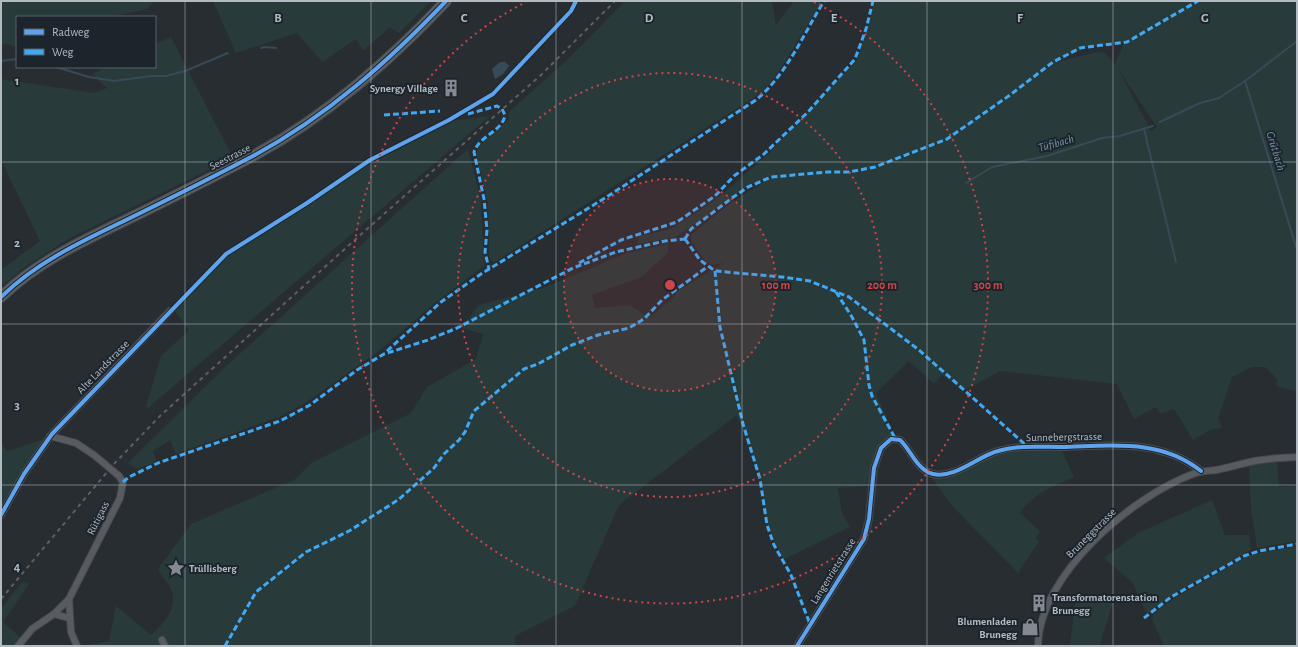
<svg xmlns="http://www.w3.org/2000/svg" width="1298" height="647" font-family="'Alegreya Sans',sans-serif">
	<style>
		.green { fill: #283a39; fill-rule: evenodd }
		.water { fill: #374a58 }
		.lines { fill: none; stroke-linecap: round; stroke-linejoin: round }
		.stream { stroke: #374a58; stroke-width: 2 }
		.minor-casing { stroke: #46494d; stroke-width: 8 }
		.primary-casing { stroke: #454a4f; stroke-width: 12 }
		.minor { stroke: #585c61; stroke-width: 6 }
		.primary { stroke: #5a5e63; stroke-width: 10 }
		.rail { stroke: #5c6064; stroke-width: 2; stroke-dasharray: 4 4; stroke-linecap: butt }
		.minor-bridge-casing { stroke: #46494d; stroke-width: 8; stroke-linecap: butt }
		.minor-bridge { stroke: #585c61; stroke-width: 6 }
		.quiet { stroke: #3fa9f5; stroke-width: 3; stroke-dasharray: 6 3; stroke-linecap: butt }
		.cycleway-casing { stroke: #1c252c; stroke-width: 6 }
		.cycleway { stroke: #60a3ed; stroke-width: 4 }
		.grid { fill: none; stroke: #b2bbc4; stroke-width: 1; stroke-opacity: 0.55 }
		.ring { fill: none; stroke: #cf4547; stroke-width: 2; stroke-dasharray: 2 4 }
		.labels { text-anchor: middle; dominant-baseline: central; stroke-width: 4; stroke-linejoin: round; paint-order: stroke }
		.poi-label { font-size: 11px; font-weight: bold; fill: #b2bbc4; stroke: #1c252c; text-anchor: end }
		.street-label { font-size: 11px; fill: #b2bbc4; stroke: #1c252c }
		.water-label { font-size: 12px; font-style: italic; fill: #7590a4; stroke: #1c252c }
		.grid-label { font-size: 13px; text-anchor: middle; font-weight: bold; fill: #b2bbc4; stroke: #1c252c; stroke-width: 4; stroke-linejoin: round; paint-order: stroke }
		.centre { fill: #cf4547; stroke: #1c252c; stroke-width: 2 }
		.ring-label { font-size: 12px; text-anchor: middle; font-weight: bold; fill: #cf4547; stroke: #1c252c; stroke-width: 4; stroke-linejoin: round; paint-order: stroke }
	</style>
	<rect width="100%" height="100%" fill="#282d32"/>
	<!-- green -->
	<g class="green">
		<path d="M1,1H155L147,9L110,17H17V47L7,44L1,45Z"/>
		<path d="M213,1H431L399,33L390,27L363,51L356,39L322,62L297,33L236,53Z"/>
		<path d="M625,1H772L776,25L794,1H822L782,67L763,92L493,263L489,257L488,204L476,154L479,146L504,124L508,120L509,112L567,60Z"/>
		<path d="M875,1H1297V392L1276,386L1278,380L1265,367H1252L1232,377L1218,419L1222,428L1212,429L1193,440L1174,409L1160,414L1156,407L1134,419L1117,384L1001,371L963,391L942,375L934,384L909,361L876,393L895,438L884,444L871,486L838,488L842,513L850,527L783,560L767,525L760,479L737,415L619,505L575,606L515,636V646H84L109,641L116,606L151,635C164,623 180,606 170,587C166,581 161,576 158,569L191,524L294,480L311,463L411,413L427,387L476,359L483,334L461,328L479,305L543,288L627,253L668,244V253L641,277L592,295L595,308L630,305L649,318L672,299L678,291L724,263L712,265L706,262L691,241L692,234L732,202L772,177L748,186L676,237L637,244L639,236L671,229L714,201L766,156L857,60ZM1124,43L1115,64L1104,52L1092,53L1057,62L1087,47ZM1118,69L1157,127L1151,131Z"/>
		<path d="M171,37L233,158L68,239L25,267L1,287V270L40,241L1,160V79L94,93L107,88L92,74L107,67H155V44Z"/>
		<path d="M490,116L148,408L146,406L161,356L189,330L174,310L228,254L378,157L451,121Z"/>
		<path d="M468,149L481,200L484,266L435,303L379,351L307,402L279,417L176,454L170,440L153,451L157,462L136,469L128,463L225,367Z"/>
		<path d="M44,439L1,505V442L7,451Z"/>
		<path d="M1060,447L1074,477C1055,486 1032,494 1020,513L1040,531L1036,538L1039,541L1018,573L954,508L927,472L944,474L995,451Z"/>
		<path d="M1277,460L1279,487L1297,486V541L1257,548L1251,509L1249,464Z"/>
		<path d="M1212,500L1225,535H1249L1251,550L1167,598L1147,614L1132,582L1104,558L1138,533Z"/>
		<path d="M1297,546V646H1164L1152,620L1153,614L1176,597L1250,555Z"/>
		<path d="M25,582L29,584L3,622L21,638L15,646H1V609L21,583Z"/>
		<path d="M1076,595L1113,602L1100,644L1102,646H1070Z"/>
	</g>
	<!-- water -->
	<path class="water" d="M500,62H505L509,66L503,74L495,79L492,69Z"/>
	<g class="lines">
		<!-- stream -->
		<g class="stream">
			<path d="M261,48L265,47L276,48"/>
			<path d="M1,61L17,59"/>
			<path d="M56,67L89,77L114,81L151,76H166L185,71L228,53"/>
			<path d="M1245,81L1297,250"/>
			<path d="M1160,122L1200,103L1219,98L1245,81L1297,41"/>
			<path d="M1144,129L1176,262"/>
			<path d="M966,183L992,167L1047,156L1102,138L1120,136L1153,126"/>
		</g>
		<!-- minor casing -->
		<g class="minor-casing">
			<g id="minor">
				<path d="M50,436L76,443L94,455"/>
				<path d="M1,515L24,474L52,434L170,311"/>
				<path d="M54,614L69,618"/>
				<path d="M162,640L165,646"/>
				<path d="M18,646L32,629L54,614L69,599"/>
				<path d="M77,646L71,632L69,599L120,498L123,482L119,476"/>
				<path d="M797,646L864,539L869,519L874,468L881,448L891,439L900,440C911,450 917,470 933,474C955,479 978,456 998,451C1018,445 1040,447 1061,447C1110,446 1160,438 1201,471"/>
				<path d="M1038,646C1039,575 1131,497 1193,474C1200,471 1208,471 1216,470C1231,467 1246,462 1261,460C1273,458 1285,458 1297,457"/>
			</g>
		</g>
		<!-- primary casing -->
		<g class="primary-casing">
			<path id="primary" d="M1,297C36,263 80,242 124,221C167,200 211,178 253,156C327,116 389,61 446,1"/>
		</g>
		<!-- minor -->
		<use href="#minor" class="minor"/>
		<!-- primary -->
		<use href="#primary" class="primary"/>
		<!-- rail -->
		<path class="rail" d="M1,599L113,465L160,416L358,237L541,75L615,1"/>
		<!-- minor-bridge casing -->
		<g class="minor-bridge-casing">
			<path id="minor-bridge" d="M94,455L119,476"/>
		</g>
		<!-- minor-bridge -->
		<use href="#minor-bridge" class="minor-bridge"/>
		<!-- quiet -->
		<g class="quiet">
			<path d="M468,114L497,106L502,109L505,115C503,131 479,136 474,152L484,199L487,230L485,252L489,269"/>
			<path d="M384,115L440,111"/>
			<path d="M685,239L691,229L732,198L748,187L771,177L828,172H849L875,167L947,139L1010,95L1053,62L1080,48L1127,42L1198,1"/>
			<path d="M685,239L700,260L715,271L782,277L810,281L849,297L919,350L1028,447"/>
			<path d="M579,263L621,240L677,222L715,196L734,176L764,154L808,112L855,59L866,29L873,1"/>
			<path d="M715,271L720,327L743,424L760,479L767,525L774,545L791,575L810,624"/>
			<path d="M836,292L852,317L864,340L869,385L872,396L895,438"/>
			<path d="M387,351L441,302L481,274L605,198L756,100C787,74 803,35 824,1"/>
			<path d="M123,482L129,477L158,463L280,421L310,405L357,370L384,354L428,340L457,328L573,268L616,252L665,241L685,239"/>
			<path d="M1144,618L1171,597L1244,556L1259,551L1297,544"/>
			<path d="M225,646L256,592L306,552L349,531L398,500L434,468L444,454L459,440L465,432L474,411L524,369L538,364L572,345L598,335L629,328L644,319L662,300L707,267"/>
		</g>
		<!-- cycleway casing -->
		<g class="cycleway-casing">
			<g id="cycleway">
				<path d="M1,297C36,263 80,242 124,221C167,200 211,178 253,156C327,116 389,61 446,1"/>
				<path d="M1,515L24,474L52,434L226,254L307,203L370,160L449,120L493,94L571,11L576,1"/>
				<path d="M797,646L864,539L869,519L874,468L881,448L891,439L900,440C911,450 917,470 933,474C955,479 978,456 998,451C1018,445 1040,447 1061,447C1110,446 1160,438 1201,471"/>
			</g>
		</g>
		<!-- cycleway -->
		<use href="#cycleway" class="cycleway"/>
	</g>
	<!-- grid -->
	<path class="grid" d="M185,1V646M371,1V646M556,1V646M742,1V646M927,1V646M1113,1V646M1,162H1297M1,324H1297M1,485H1297"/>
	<!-- distance rings -->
	<circle cx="670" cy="285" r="106" fill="#cf4547" fill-opacity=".12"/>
	<g class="ring">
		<circle cx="670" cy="285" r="106"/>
		<circle cx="670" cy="285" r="212"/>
		<path d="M814 2A318 318 0 1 1 526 2"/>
	</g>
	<!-- icons -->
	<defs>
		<g id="building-bare" transform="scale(1.38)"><path d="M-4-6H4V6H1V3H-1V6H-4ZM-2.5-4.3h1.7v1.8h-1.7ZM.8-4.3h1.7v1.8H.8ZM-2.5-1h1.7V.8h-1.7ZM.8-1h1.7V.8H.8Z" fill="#828991" stroke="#1c252c" stroke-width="2.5" paint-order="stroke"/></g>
		<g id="sight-bare" transform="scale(1.38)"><path d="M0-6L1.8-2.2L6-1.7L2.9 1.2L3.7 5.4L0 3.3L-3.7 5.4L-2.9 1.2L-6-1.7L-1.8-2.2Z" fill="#828991" stroke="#1c252c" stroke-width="2.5" paint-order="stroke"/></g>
		<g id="shop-bare" transform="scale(1.38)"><path d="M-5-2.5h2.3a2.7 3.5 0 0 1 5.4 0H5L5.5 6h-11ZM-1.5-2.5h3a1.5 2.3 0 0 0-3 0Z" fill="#828991" stroke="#1c252c" stroke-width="2.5" paint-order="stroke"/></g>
	</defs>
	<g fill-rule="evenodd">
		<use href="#building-bare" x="451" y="88"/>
		<use href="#sight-bare" x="176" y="568"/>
		<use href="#building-bare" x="1039" y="603"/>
		<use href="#shop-bare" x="1030" y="627"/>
	</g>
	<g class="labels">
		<!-- poi labels -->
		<g class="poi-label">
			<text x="438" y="88">Synergy Village</text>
			<text x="189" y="568" text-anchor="start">Trüllisberg</text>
			<text x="1052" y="597" text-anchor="start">Transformatorenstation<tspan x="1052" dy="13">Brunegg</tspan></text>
			<text x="1017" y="621">Blumenladen<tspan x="1017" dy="13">Brunegg</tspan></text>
		</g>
		<!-- street labels -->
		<g class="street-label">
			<text transform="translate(230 157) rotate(-27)">Seestrasse</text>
			<text transform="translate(103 367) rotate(-46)">Alte Landstrasse</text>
			<text transform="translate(1064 437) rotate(-1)">Sunnebergstrasse</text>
			<text transform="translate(98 518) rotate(-63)">Rütigass</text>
			<text transform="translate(1091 533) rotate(-45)">Bruneggstrasse</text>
			<text transform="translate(833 571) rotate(-58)">Langenrietstrasse</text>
		</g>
		<!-- water labels -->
		<g class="water-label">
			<text transform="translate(1056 143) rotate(-16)">Tüfibach</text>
			<text transform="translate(1276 151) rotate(73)">Grütbach</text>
		</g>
	</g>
	<g class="grid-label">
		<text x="278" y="22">B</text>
		<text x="464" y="22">C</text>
		<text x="649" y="22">D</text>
		<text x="834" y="22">E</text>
		<text x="1020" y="22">F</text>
		<text x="1205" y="22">G</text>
		<text x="17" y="85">1</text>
		<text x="17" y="247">2</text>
		<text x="17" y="409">3</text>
		<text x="17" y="571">4</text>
	</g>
	<circle cx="670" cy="285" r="6" class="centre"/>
	<g class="ring-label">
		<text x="776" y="289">100 m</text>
		<text x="882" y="289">200 m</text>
		<text x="988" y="289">300 m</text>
	</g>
	<!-- border -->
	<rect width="1298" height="647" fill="none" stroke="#b2bbc4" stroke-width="4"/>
	<!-- legend -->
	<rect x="16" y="16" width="140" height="52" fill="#1c252c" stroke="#586169"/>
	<rect x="24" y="29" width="20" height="6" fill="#60a3ed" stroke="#586169"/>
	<text x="52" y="36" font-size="12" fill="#b2bbc4">Radweg</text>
	<rect x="24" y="49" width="20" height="6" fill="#3fa9f5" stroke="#586169"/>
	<text x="52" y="56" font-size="12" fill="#b2bbc4">Weg</text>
</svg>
